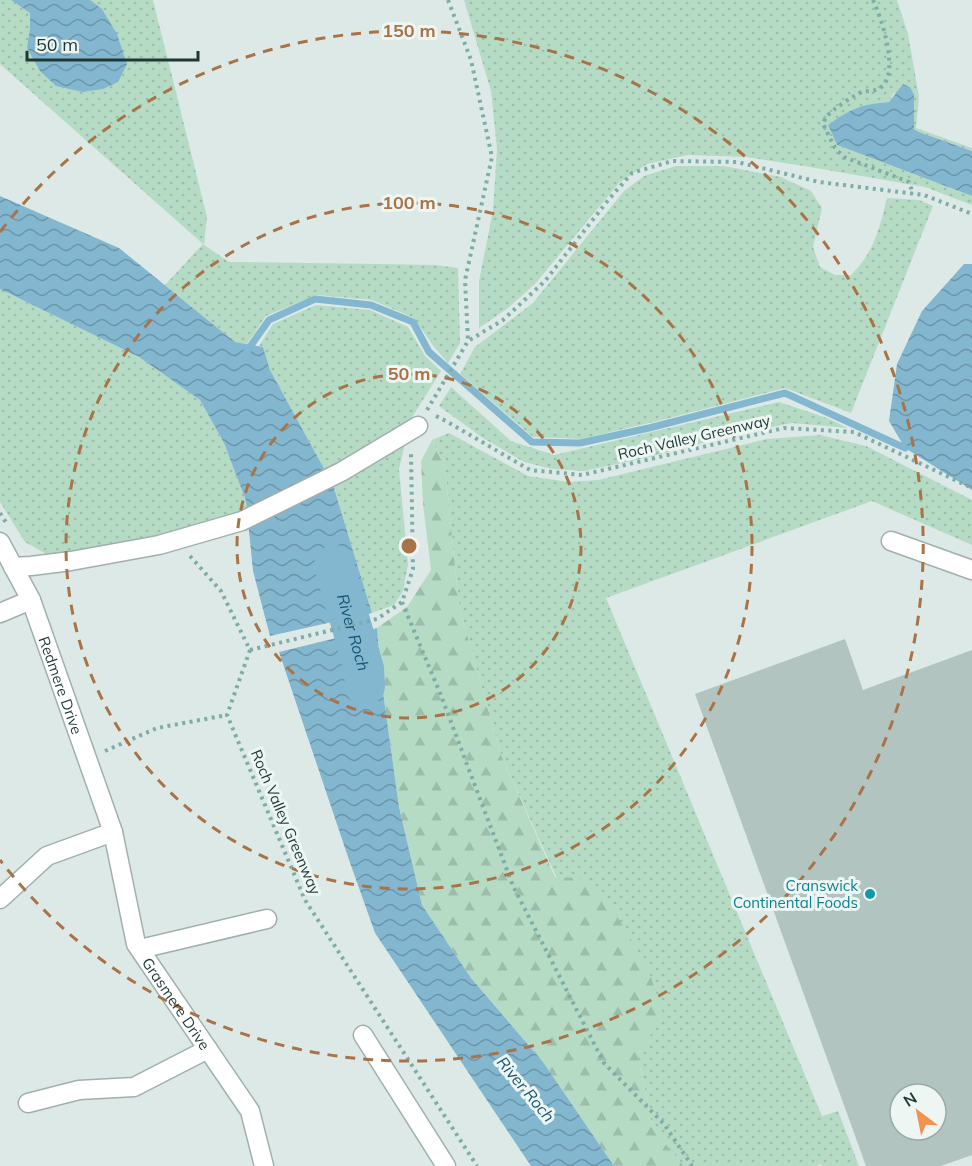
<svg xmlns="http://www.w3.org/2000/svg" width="972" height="1166" font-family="Mulish,sans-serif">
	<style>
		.grass { fill: url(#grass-dots) }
		.forest { fill: url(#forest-firs) }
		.water { fill: url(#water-waves) }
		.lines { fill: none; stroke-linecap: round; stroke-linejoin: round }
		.stream { stroke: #83b7d0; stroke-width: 7 }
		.river { stroke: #83b7d0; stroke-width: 40 }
		.building { fill: #b2c4bf; fill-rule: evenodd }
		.minor-casing { stroke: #a0b0ae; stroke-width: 21 }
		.path { stroke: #7dada6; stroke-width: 4; stroke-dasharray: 3 4.5; stroke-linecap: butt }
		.minor { stroke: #fff; stroke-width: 18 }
		.ring { fill: none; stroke: #a97347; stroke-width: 3; stroke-dasharray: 10 8 }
		.culture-dot { fill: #0f9aa8; stroke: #edf6f3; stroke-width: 2 }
		.labels { text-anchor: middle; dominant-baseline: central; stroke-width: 6; stroke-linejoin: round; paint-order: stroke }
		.street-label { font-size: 15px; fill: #1f3836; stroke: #edf6f3 }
		.culture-label { font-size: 15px; fill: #0d838f; stroke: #edf6f3; text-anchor: end }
		.water-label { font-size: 16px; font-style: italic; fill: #195674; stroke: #edf6f3 }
		.centre { fill: #a97347; stroke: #edf6f3; stroke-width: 3 }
		.ring-label { font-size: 18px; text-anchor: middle; font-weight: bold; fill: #a97347; stroke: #edf6f3; stroke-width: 6; stroke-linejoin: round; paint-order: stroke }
	</style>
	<defs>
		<pattern id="grass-dots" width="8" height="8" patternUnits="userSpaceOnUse" patternTransform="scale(1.5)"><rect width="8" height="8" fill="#b5dbc5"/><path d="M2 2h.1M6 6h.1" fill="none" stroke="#9bbdaa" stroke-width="1.8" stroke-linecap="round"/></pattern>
		<pattern id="forest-firs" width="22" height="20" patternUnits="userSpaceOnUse" patternTransform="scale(1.5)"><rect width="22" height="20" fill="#b5dbc5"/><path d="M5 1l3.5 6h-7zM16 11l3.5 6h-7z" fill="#9bbdaa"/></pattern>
		<pattern id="water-waves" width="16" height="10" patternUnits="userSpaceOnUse" patternTransform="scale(1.5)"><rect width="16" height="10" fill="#83b7d0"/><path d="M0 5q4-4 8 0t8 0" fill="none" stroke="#6b96aa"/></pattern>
	</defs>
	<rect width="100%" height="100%" fill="#dde9e6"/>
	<!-- grass -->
	<g class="grass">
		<path d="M0,0H153L207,217L204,245L229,262L379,264L435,265L458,268L460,343L448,363L434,347L414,318L372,300L316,295L266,316L247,344L235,342L165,285L203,244L0,64Z"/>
		<path d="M464,0H897L908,34L919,97L916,128L972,148V151L919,132L913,128L914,95L894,93L889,102C862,104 850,109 828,125L837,145L972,196V205L925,187L804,166L746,157L688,155L647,164L619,183L535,284L508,308L479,328V281L493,211L497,149L491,91Z"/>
		<path d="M676,166H724L781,177L811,191L822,208L813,247L820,267L835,275H851C875,251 879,229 887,198L919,200L933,206L851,413L785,388L658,421L581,439L533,437L460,374L475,347L533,303L624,191L644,176Z"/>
		<path d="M0,289L139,357L200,400L224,443L246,501L247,512L133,543L68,555L46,554L25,542L0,502Z"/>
		<path d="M316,305L370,310L408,327L425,356L441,371L411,419L399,469L408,565L403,591L394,605L372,613L333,485L270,370L263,347L259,346L273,324Z"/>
		<path d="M451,387L511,441L554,455L779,402L827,418L848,428L792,423L741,433L641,459L584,471L552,469L524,462L483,438L439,406Z"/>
		<path d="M449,433L528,476L569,482L598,480L767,439L820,435L866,446L972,500V545L872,501L606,598L822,1116L838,1111L859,1166H822L821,1164L816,1166H684L653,1129L638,1057L501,755L459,606L445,467L432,440Z"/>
	</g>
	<!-- forest -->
	<path class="forest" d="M432,440L445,467L459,606L501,755L555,877L579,878L612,908L647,966L663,1013L638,1057L653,1129L684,1166H614L543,1062L471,978L422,905L399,807L381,678L377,628L407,607L431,570L423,504L421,461Z"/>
	<!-- water -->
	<g class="water">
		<path d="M11,0H90L102,9L117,34L127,64L118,82L103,89L83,92L56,86L40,71L27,48L30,29V13Z"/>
		<path d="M903,84L910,87L914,95V129L919,132L972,151V196L837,145L828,125C850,109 861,104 889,102Z"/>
		<path d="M0,196L119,248L235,342L263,347L270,370L333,485L372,613L270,636L253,571L246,501L224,443L200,400L139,357L0,289Z"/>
		<path d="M964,264H972V490L905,448L889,421L897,364L922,311Z"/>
		<path d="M377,628L381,678L399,807L422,905L471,978L543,1062L614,1166H531L375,933L348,857L279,652Z"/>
	</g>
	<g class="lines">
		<!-- stream -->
		<path class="stream" d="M247,351L269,320L315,299L371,305L413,322L429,352L532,442L580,443L649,428L785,393L905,448"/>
		<!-- river -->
		<path class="river" id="s1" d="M334,565L364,669L365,686"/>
	</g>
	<!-- building -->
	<path class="building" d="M845,639L863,690L972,650V1155L941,1166H866L695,694ZM900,1094H936V1130H900Z"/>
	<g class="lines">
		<!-- minor casing -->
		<g class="minor-casing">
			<g id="minor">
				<path d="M891,541L972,570"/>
				<path id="s2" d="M0,542L31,600L113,832L136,944L250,1111L264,1166"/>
				<path d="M13,567L31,566L71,561L159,545L242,521L341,472L418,426"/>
				<path d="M0,613L31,600"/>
				<path d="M0,899L47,856L113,832"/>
				<path d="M140,949L267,919"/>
				<path d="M363,1035L446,1166"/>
				<path d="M28,1103L79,1090L134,1087L208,1049"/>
			</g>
		</g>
		<!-- path -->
		<g class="path">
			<path d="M448,0L471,60L492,157L465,280L468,341"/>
			<path d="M873,0C881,17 901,75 880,88C874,92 868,90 862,92C854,95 832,110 827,116C825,118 824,122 823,124L835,148L844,157L909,182L913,194"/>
			<path d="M427,410L468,341L503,320L545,281L609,199L632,173L672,161L737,162L819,182L924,195L972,214"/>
			<path d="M436,416L446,421L530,470L582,475L784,428L854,432L972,488"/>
			<path d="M0,513L7,524"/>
			<path d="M190,556L221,591L250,650L227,715L305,900L477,1166"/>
			<path d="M402,602L440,693L513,886L604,1063L664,1124L692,1166"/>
			<path d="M250,650L377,619L402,602L413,569L411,453"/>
			<path d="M105,751L157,728L227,715"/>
		</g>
		<!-- minor -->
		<use href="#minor" class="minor"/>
	</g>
	<!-- distance rings -->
	<g class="ring">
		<circle cx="409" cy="546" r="172"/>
		<circle cx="409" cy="546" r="343"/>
		<path d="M0 232A515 515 0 1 1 0 860"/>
	</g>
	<!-- markers -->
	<circle class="culture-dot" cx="870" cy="894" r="6"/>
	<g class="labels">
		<!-- street labels -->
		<g class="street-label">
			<text transform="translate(694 437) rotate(-13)">Roch Valley Greenway</text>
			<text stroke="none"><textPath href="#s2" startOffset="156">Redmere Drive</textPath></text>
			<text transform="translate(286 822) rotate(67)">Roch Valley Greenway</text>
			<text stroke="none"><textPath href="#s2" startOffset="498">Grasmere Drive</textPath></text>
		</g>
		<!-- culture labels -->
		<g class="culture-label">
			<text x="858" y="885">Cranswick<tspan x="858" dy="17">Continental Foods</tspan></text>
		</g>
		<!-- water labels -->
		<g class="water-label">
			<text stroke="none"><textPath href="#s1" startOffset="70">River Roch</textPath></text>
			<text transform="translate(526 1089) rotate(50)">River Roch</text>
		</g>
	</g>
	<circle cx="409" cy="546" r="9" class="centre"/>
	<g class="ring-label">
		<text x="409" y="37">150 m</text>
		<text x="409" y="209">100 m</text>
		<text x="409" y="380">50 m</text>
	</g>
	<!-- north arrow -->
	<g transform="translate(918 1112) rotate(328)"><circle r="28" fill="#edf6f3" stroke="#9baaa7" stroke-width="1.5"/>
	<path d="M0-4.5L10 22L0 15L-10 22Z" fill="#f49350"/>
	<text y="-9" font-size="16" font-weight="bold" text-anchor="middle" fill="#1f3836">N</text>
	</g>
	<!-- scale -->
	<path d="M27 51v9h171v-9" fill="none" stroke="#1f3836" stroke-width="3"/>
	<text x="36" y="51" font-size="18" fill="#1f3836" stroke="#edf6f3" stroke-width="4.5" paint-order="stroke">50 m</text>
</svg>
